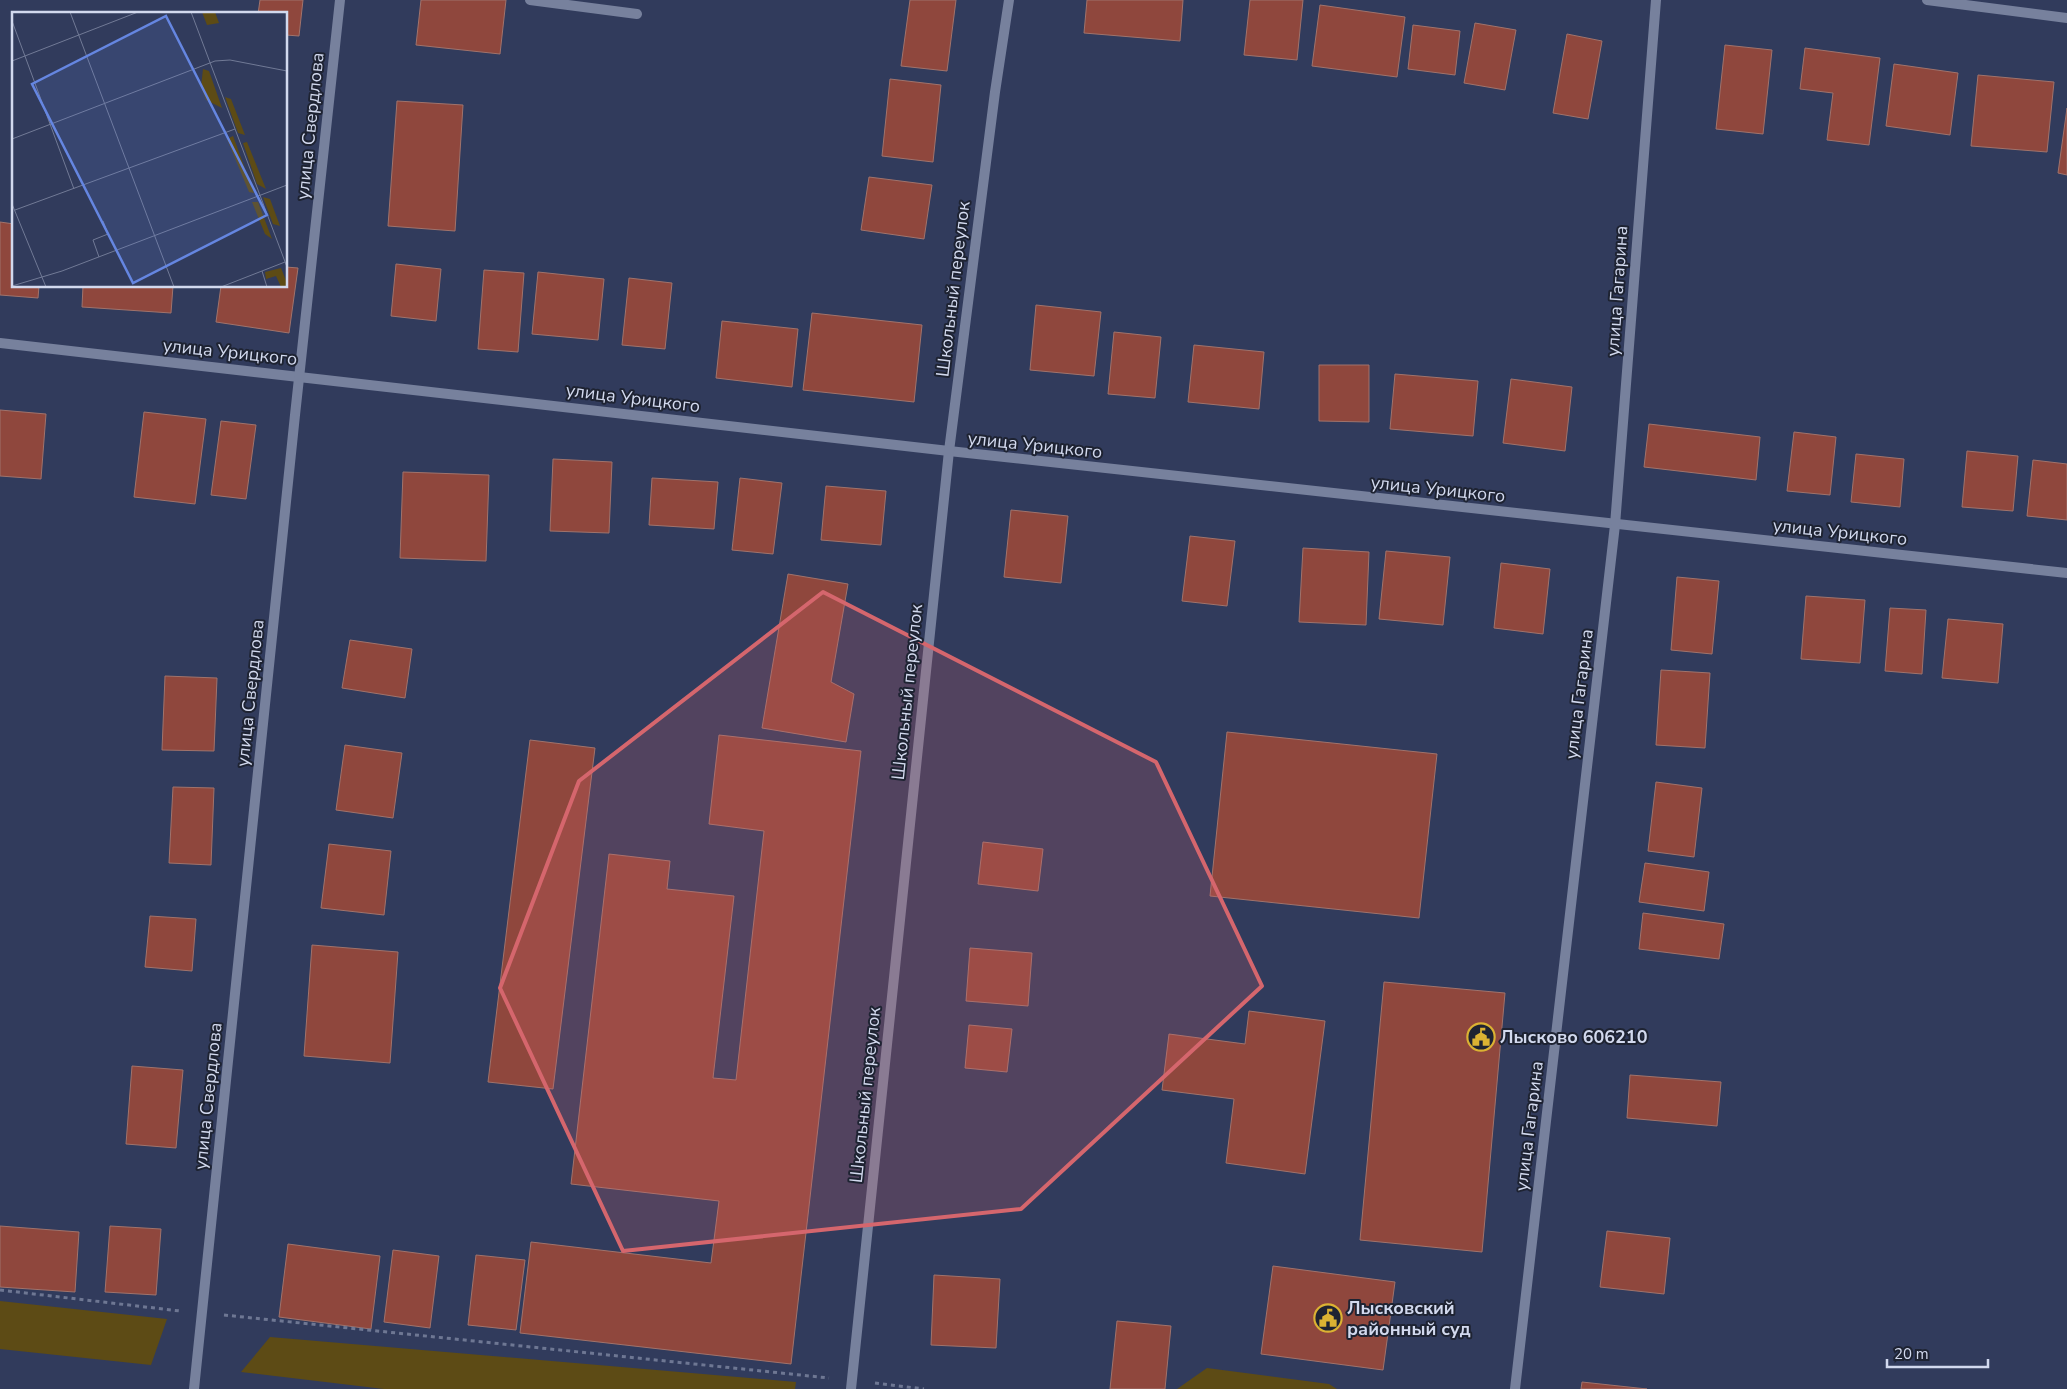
<svg xmlns="http://www.w3.org/2000/svg" width="2067" height="1389" font-family="'Nunito Sans',sans-serif">
	<style>
		.green { fill: #5d4b15 }
		.building { fill: #8f473d; stroke: #a0736c }
		.lines { fill: none; stroke-linecap: round; stroke-linejoin: round }
		.path { stroke: #6e7793; stroke-width: 3; stroke-dasharray: 4 4; stroke-linecap: butt }
		.service { stroke: #77819d; stroke-width: 10 }
		.minor { stroke: #77819d; stroke-width: 10 }
		.marked { fill: #d5666d; fill-opacity: 0.2; stroke: #d5666d; stroke-width: 4; stroke-linejoin: round }
		.labels { text-anchor: middle; dominant-baseline: central; stroke-width: 4; stroke-linejoin: round; paint-order: stroke }
		.street-label { font-size: 18px; fill: #d2d9ee; stroke: #1e2332 }
		.poi-label { font-size: 18px; font-weight: bold; fill: #d2d9ee; stroke: #1e2332; text-anchor: start }
		.inset-road { fill: none; stroke: #717a96; stroke-width: 1 }
		.view { fill: #6586e1; fill-opacity: 0.15; stroke: #6586e1; stroke-width: 2.5 }
		.inset-edge { fill: none; stroke: #d2d9ee; stroke-width: 2.5 }
	</style>
	<rect width="100%" height="100%" fill="#313b5c"/>
	<!-- green -->
	<g class="green">
		<path d="M0,1301L167,1319L151,1365L0,1349Z"/>
		<path d="M270,1337L796,1382L795,1389H384L241,1372Z"/>
		<path d="M1207,1368L1329,1384L1337,1389H1177Z"/>
	</g>
	<!-- building -->
	<g class="building">
		<path d="M260,0H303L299,36L286,35V14H258Z"/>
		<path d="M421,0H506L500,54L416,45Z"/>
		<path d="M910,0H956L947,71L901,66Z"/>
		<path d="M1087,0H1183L1180,41L1084,33Z"/>
		<path d="M1250,0H1303L1297,60L1244,55Z"/>
		<path d="M1320,5L1405,17L1397,77L1312,66Z"/>
		<path d="M1475,23L1516,30L1505,90L1464,83Z"/>
		<path d="M1413,25L1460,31L1455,75L1408,69Z"/>
		<path d="M1567,34L1602,41L1588,119L1553,113Z"/>
		<path d="M1725,45L1772,50L1763,134L1716,129Z"/>
		<path d="M1805,48L1880,58L1869,145L1827,140L1833,93L1800,89Z"/>
		<path d="M1894,64L1958,73L1950,135L1886,126Z"/>
		<path d="M1978,75L2054,82L2047,152L1971,146Z"/>
		<path d="M890,79L941,85L933,162L882,156Z"/>
		<path d="M397,101L463,105L455,231L388,226Z"/>
		<path d="M2067,108V175L2058,173Z"/>
		<path d="M869,177L932,185L924,239L861,230Z"/>
		<path d="M0,222L14,224V286H39L38,298L0,295Z"/>
		<path d="M396,264L441,269L436,321L391,316Z"/>
		<path d="M286,267L298,268L289,333L216,322L221,286H286Z"/>
		<path d="M484,270L524,273L518,352L478,349Z"/>
		<path d="M538,272L604,279L598,340L532,334Z"/>
		<path d="M629,278L672,283L665,349L622,345Z"/>
		<path d="M83,286H173L171,313L82,307Z"/>
		<path d="M1036,305L1101,312L1094,376L1030,370Z"/>
		<path d="M812,313L922,325L914,402L803,390Z"/>
		<path d="M722,321L798,329L792,387L716,378Z"/>
		<path d="M1114,332L1161,337L1155,398L1108,394Z"/>
		<path d="M1194,345L1264,352L1259,409L1188,402Z"/>
		<path d="M1319,365H1369V422L1319,421Z"/>
		<path d="M1395,374L1478,381L1473,436L1390,429Z"/>
		<path d="M1511,379L1572,387L1565,451L1503,443Z"/>
		<path d="M0,410L46,414L41,479L0,476Z"/>
		<path d="M144,412L206,419L195,504L134,497Z"/>
		<path d="M221,421L256,425L246,499L211,495Z"/>
		<path d="M1649,424L1760,437L1756,480L1644,467Z"/>
		<path d="M1794,432L1836,437L1830,495L1787,491Z"/>
		<path d="M1967,451L2018,456L2013,511L1962,507Z"/>
		<path d="M1856,454L1904,459L1900,507L1851,502Z"/>
		<path d="M553,459L612,462L609,533L550,531Z"/>
		<path d="M2033,460L2067,464V520L2027,516Z"/>
		<path d="M403,472L489,475L486,561L400,558Z"/>
		<path d="M652,478L718,482L714,529L649,525Z"/>
		<path d="M740,478L782,483L773,554L732,550Z"/>
		<path d="M826,486L886,491L881,545L821,540Z"/>
		<path d="M1011,510L1068,516L1061,583L1004,577Z"/>
		<path d="M1190,536L1235,541L1227,606L1182,601Z"/>
		<path d="M1303,548L1369,552L1366,625L1299,622Z"/>
		<path d="M1386,551L1450,557L1443,625L1379,619Z"/>
		<path d="M1501,563L1550,569L1543,634L1494,628Z"/>
		<path d="M788,574L848,584L831,682L854,694L846,742L762,728Z"/>
		<path d="M1677,577L1719,581L1712,654L1671,650Z"/>
		<path d="M1806,596L1865,600L1860,663L1801,659Z"/>
		<path d="M1890,608L1926,610L1922,674L1885,671Z"/>
		<path d="M1948,619L2003,624L1998,683L1942,678Z"/>
		<path d="M350,640L412,649L405,698L342,688Z"/>
		<path d="M1661,670L1710,673L1705,748L1656,745Z"/>
		<path d="M165,676L217,678L214,751L162,750Z"/>
		<path d="M1227,732L1437,754L1419,918L1210,896Z"/>
		<path d="M719,735L861,751L791,1364L520,1333L531,1242L711,1263L719,1201L571,1184L609,854L670,861L667,889L734,896L713,1078L736,1080L764,831L709,824Z"/>
		<path d="M530,740L595,748L553,1089L488,1082Z"/>
		<path d="M345,745L402,753L393,818L336,810Z"/>
		<path d="M1656,782L1702,788L1694,857L1648,851Z"/>
		<path d="M173,787L214,788L211,865L169,863Z"/>
		<path d="M983,842L1043,849L1038,891L978,884Z"/>
		<path d="M329,844L391,851L384,915L321,908Z"/>
		<path d="M1645,863L1709,872L1704,911L1639,902Z"/>
		<path d="M1643,913L1724,924L1719,959L1639,949Z"/>
		<path d="M150,916L196,919L192,971L145,967Z"/>
		<path d="M312,945L398,952L390,1063L304,1056Z"/>
		<path d="M970,948L1032,953L1028,1006L966,1001Z"/>
		<path d="M1384,982L1505,993L1482,1252L1360,1240Z"/>
		<path d="M1249,1011L1325,1021L1305,1174L1226,1163L1234,1099L1162,1090L1169,1034L1245,1044Z"/>
		<path d="M969,1025L1012,1029L1007,1072L965,1068Z"/>
		<path d="M132,1066L183,1070L176,1148L126,1144Z"/>
		<path d="M1630,1075L1721,1082L1717,1126L1627,1118Z"/>
		<path d="M0,1226L79,1232L75,1292L0,1287Z"/>
		<path d="M110,1226L161,1229L156,1295L105,1292Z"/>
		<path d="M1607,1231L1670,1238L1664,1294L1600,1287Z"/>
		<path d="M288,1244L380,1256L371,1329L279,1317Z"/>
		<path d="M393,1250L439,1256L430,1328L384,1322Z"/>
		<path d="M476,1255L525,1260L516,1330L468,1325Z"/>
		<path d="M1273,1266L1395,1282L1383,1370L1261,1354Z"/>
		<path d="M934,1275L1000,1279L996,1348L931,1345Z"/>
		<path d="M1117,1321L1171,1326L1165,1389H1110Z"/>
		<path d="M1582,1382L1647,1389H1581Z"/>
	</g>
	<g class="lines">
		<!-- path -->
		<g class="path">
			<path d="M0,1290L180,1311"/>
			<path d="M224,1315L829,1378"/>
			<path d="M875,1383L924,1389"/>
		</g>
		<!-- service -->
		<path class="service" d="M530,0L637,14"/>
		<!-- minor -->
		<g class="minor">
			<path d="M1927,0L2067,18"/>
			<path d="M0,343L949,451L2067,573"/>
			<path d="M194,1389L295,415L340,0"/>
			<path d="M851,1389L949,451L995,92L1009,0"/>
			<path d="M1515,1389L1615,525L1656,0"/>
		</g>
	</g>
	<!-- marked area -->
	<path class="marked" d="M823,592L1156,762L1262,986L1021,1209L623,1251L500,988L579,781Z"/>
	<!-- icons -->
	<defs>
		<g id="civic-ring" transform="scale(1.4375)"><circle r="9.5" fill="#1e2332" stroke="#dbb233" stroke-width="1.5"/><path d="M-.6-6.5H3V-4.5H.6V-3L4-1V1h2V6H-6V1h2V-1L-.6-3ZM-1.2 2.5V6h2.4V2.5Z" fill="#dbb233"/></g>
	</defs>
	<g fill-rule="evenodd">
		<use href="#civic-ring" x="1481" y="1037"/>
		<use href="#civic-ring" x="1328" y="1318"/>
	</g>
	<g class="labels">
		<!-- street labels -->
		<g class="street-label">
			<text transform="translate(310 126) rotate(-84)">улица Свердлова</text>
			<text transform="translate(953 289) rotate(-83)">Школьный переулок</text>
			<text transform="translate(1617 291) rotate(-86)">улица Гагарина</text>
			<text transform="translate(230 352) rotate(6)">улица Урицкого</text>
			<text transform="translate(633 398) rotate(7)">улица Урицкого</text>
			<text transform="translate(1035 445) rotate(6)">улица Урицкого</text>
			<text transform="translate(1438 489) rotate(6)">улица Урицкого</text>
			<text transform="translate(1840 532) rotate(6)">улица Урицкого</text>
			<text transform="translate(907 692) rotate(-84)">Школьный переулок</text>
			<text transform="translate(250 693) rotate(-84)">улица Свердлова</text>
			<text transform="translate(1579 694) rotate(-83)">улица Гагарина</text>
			<text transform="translate(865 1095) rotate(-84)">Школьный переулок</text>
			<text transform="translate(208 1096) rotate(-84)">улица Свердлова</text>
			<text transform="translate(1529 1126) rotate(-83)">улица Гагарина</text>
		</g>
		<!-- poi labels -->
		<g class="poi-label">
			<text x="1500" y="1037">Лысково 606210</text>
			<text x="1347" y="1308">Лысковский<tspan x="1347" dy="21">районный суд</tspan></text>
		</g>
	</g>
	<!-- overview -->
	<g transform="translate(12 12)">
		<rect width="275" height="275" fill="#313b5c"/>
		<path d="M190,0H203L207,11L195,13ZM191,57L197,59L210,96L194,88L189,75ZM213,85L219,87L233,123L226,121ZM221,124L242,181L237,180L215,127ZM235,130L254,177L245,172L231,131ZM251,185L258,187L268,214L261,212ZM240,190H246L260,227L253,222ZM269,256L275,271V275H269L264,264L254,267L253,260Z" fill="#5d4b15"/>
		<path class="inset-road" d="M58,0L162,275M179,0L275,255M0,9L62,177M0,49L126,0M0,127L203,49L218,48L275,59M0,192L34,275M3,198L223,117M87,245L81,228L96,222L91,209M250,259L255,275M0,274L50,259L275,173M209,275L273,250"/>
		<path class="view" d="M154,4L255,203L121,271L20,72Z"/>
		<rect width="275" height="275" class="inset-edge"/>
	</g>
	<!-- scale -->
	<path d="M1887 1359v8h101v-8" fill="none" stroke="#d2d9ee" stroke-width="2.5"/>
	<text x="1894" y="1359" font-size="15" fill="#d2d9ee" stroke="#1e2332" stroke-width="4" paint-order="stroke">20 m</text>
</svg>
